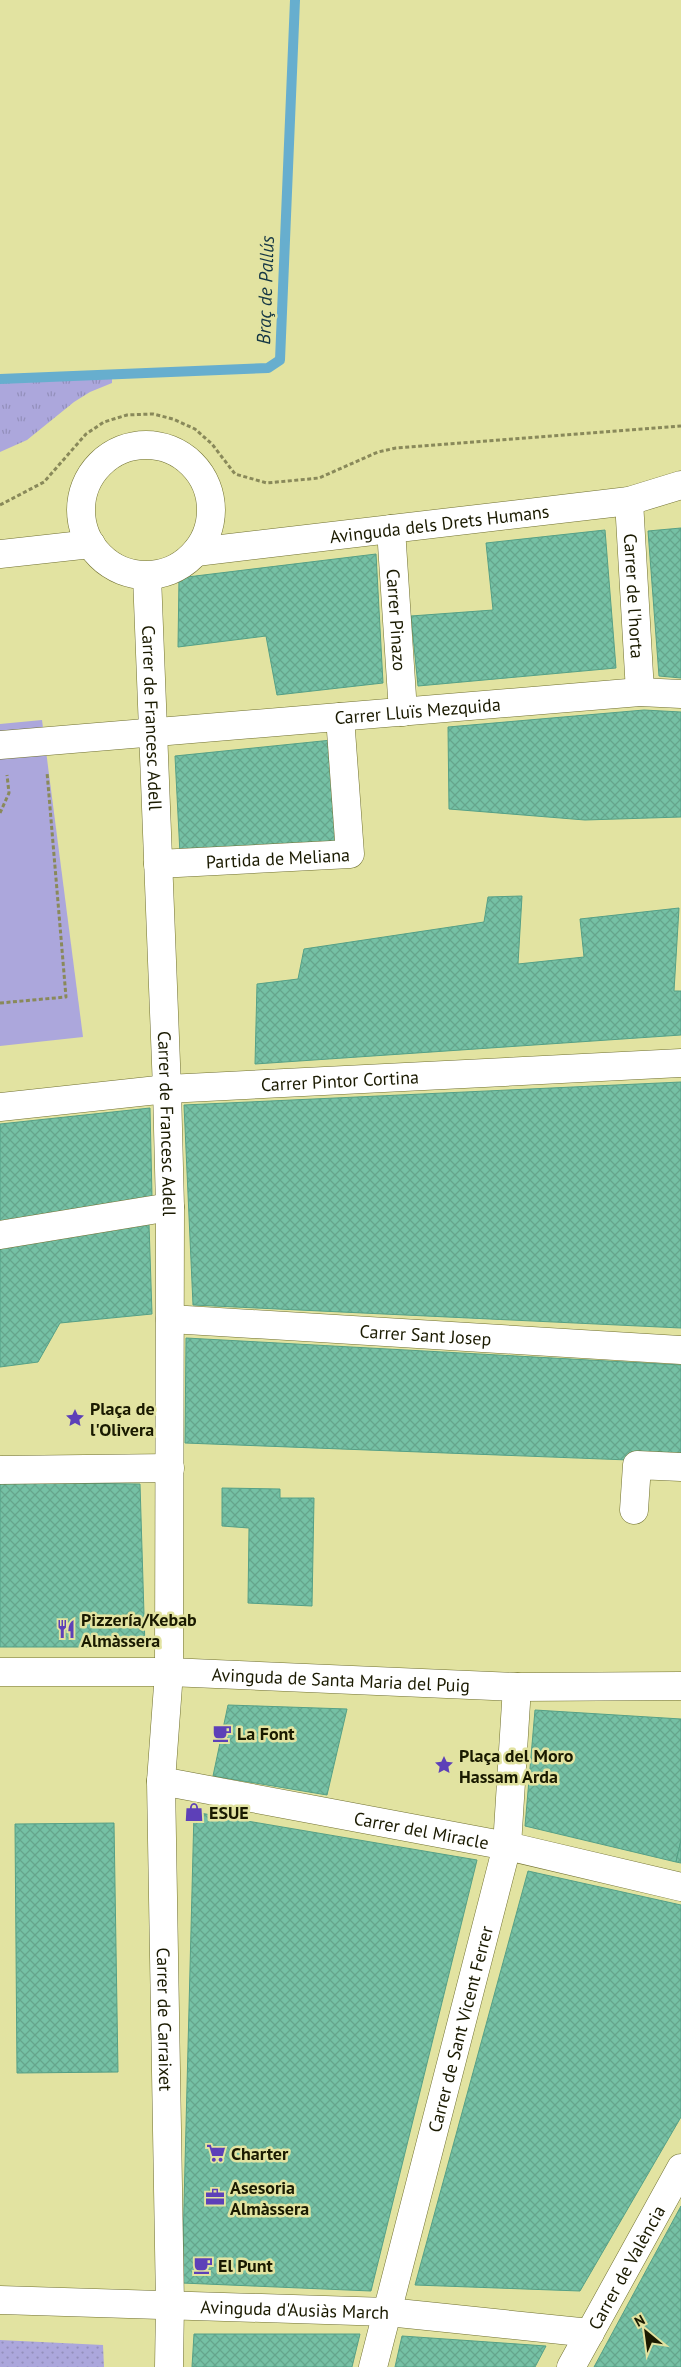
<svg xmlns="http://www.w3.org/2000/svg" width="681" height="2367" font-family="'PT Sans',sans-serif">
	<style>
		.grass { fill: url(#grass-tufts) }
		.park { fill: #aca7dc }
		.garden { fill: url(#garden-dots) }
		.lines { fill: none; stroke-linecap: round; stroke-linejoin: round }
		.stream { stroke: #67aece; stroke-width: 10 }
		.building { fill: url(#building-cross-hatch); stroke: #55a086 }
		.street-casing { stroke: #707030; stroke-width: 29 }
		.secondary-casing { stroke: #707030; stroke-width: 29 }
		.path { stroke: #89895a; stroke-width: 3; stroke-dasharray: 4 2.5; stroke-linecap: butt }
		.street { stroke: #fff; stroke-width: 28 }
		.secondary { stroke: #fff; stroke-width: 28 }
		.labels { text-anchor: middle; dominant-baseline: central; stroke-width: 5; stroke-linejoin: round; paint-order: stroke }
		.street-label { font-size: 18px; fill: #1a1a01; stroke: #e2e3a1 }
		.poi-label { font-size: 18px; font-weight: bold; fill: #1a1a01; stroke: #e2e3a1; text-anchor: start }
		.water-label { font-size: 19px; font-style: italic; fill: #143644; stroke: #e2e3a1 }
	</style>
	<defs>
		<pattern id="grass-tufts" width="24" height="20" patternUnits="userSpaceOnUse" patternTransform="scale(1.25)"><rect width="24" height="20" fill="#aca7dc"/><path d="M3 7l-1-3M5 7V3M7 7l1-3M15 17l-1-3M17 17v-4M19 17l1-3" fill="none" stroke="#938fbb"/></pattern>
		<pattern id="garden-dots" width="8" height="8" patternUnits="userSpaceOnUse" patternTransform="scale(1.25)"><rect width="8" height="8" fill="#aca7dc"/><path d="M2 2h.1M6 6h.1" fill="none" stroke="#938fbb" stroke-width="1.8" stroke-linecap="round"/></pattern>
		<pattern id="building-cross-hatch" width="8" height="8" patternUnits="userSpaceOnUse" patternTransform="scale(1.25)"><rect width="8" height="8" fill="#75c1a5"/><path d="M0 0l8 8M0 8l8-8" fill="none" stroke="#65a58c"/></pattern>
	</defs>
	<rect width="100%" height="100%" fill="#e2e3a1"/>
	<!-- grass -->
	<path class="grass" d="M112,377V383L90,392L74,402L27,440L0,452V383Z"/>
	<!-- park -->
	<path class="park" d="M42,720L83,1037L0,1046V724Z"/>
	<!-- garden -->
	<path class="garden" d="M0,2340L103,2345L104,2367H0Z"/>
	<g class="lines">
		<!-- stream -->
		<path class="stream" d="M0,379L268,368L280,360L295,0"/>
	</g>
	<!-- building -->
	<g class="building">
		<path d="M681,528V678L659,676L648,531Z"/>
		<path d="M605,530L616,668L418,686L411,616L493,610L486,543Z"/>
		<path d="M376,554L383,683L277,695L266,636L178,647L179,578Z"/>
		<path d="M644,710L681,712V817L585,820L449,809L448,727Z"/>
		<path d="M332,740L338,843L180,854L175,756Z"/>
		<path d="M522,896L518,964L584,957L580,919L679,908L674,991H681V1035L255,1064L257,984L298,979L304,949L484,922L488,897Z"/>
		<path d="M681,1082V1328L193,1305L184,1105Z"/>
		<path d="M150,1108L152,1197L0,1222V1124Z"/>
		<path d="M149,1224L152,1314L60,1323L38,1362L0,1367V1248Z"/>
		<path d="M186,1338L681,1365V1462L185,1443Z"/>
		<path d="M0,1482L140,1484L145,1647H0Z"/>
		<path d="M222,1488L280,1489V1498H314L312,1606L248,1603L249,1528L222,1526Z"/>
		<path d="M228,1705L347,1709L327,1795L213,1776Z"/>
		<path d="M535,1710L681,1719V1840L676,1862L525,1826Z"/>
		<path d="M194,1812L477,1860L371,2291L182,2283Z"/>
		<path d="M114,1823L118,2072L17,2073L15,1824Z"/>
		<path d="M681,1840V1863L676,1862Z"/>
		<path d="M528,1871L681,1905V2117L580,2291L415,2285Z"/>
		<path d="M681,2206V2367H594Z"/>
		<path d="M194,2334H360L352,2367H192Z"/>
		<path d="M402,2336L546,2346L535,2367H395Z"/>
	</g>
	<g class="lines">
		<!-- street casing -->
		<g class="street-casing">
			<g id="street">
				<path id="s1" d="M629,501L640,692"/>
				<path id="s2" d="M391,529L403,712"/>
				<path id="s3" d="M147,576L167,1089L170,1207L169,1672L161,1781L170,2304L169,2367"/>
				<path id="s4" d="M0,745L640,692L681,694"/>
				<path id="s5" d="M158,864L350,854L340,717"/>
				<path id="s6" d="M0,1107L167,1089L681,1063"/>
				<path d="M0,1235L170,1207"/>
				<path id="s7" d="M170,1319L681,1350"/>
				<path d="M0,1470L170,1468"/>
				<path d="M634,1510L637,1465L681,1467"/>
				<path id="s8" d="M0,1672H169L517,1687L681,1686"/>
				<path id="s9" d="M161,1781L507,1846L681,1887"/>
				<path id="s10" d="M0,2300L388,2312L590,2333"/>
				<path id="s11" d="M373,2367L507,1846L517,1687"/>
				<path id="s12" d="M571,2367L681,2168"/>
			</g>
		</g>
		<!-- secondary casing -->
		<g class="secondary-casing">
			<g id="secondary">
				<circle cx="146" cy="510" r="65"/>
				<path id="s13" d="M196,552L629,501L681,485"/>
				<path d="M0,554L91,544"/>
			</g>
		</g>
		<!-- path -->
		<g class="path">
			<path d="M0,505L44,482L86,434L104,422L127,415L153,414L173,419L195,429L212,444L235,474L267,483L319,478L378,452L396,448L681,426"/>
			<path d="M0,813L9,793L7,775"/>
			<path d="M0,1003L66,997L47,772"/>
		</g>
		<!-- street -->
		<use href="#street" class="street"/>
		<!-- secondary -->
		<use href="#secondary" class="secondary"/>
	</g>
	<!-- icons -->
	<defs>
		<g id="sight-bare" transform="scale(1.5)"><path d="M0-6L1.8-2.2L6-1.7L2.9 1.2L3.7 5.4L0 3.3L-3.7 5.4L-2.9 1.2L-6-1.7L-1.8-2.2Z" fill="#5d40b8" stroke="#e2e3a1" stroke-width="2.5" paint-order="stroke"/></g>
		<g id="restaurant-bare" transform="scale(1.5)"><path d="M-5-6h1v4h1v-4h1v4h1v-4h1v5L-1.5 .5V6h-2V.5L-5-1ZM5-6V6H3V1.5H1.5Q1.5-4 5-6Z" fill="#5d40b8" stroke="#e2e3a1" stroke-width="2.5" paint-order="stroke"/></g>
		<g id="cafe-bare" transform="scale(1.5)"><path d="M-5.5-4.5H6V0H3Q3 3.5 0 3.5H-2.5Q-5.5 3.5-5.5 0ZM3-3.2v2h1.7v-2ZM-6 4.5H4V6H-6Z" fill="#5d40b8" stroke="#e2e3a1" stroke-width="2.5" paint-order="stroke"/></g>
		<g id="shop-bare" transform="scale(1.5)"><path d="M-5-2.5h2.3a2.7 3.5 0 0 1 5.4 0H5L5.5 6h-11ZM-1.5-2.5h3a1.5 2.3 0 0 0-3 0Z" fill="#5d40b8" stroke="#e2e3a1" stroke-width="2.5" paint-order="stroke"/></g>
		<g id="supermarket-bare" transform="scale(1.5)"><path d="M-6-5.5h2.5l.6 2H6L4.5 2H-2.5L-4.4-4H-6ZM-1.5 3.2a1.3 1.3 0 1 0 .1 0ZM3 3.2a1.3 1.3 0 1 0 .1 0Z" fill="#5d40b8" stroke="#e2e3a1" stroke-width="2.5" paint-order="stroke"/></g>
		<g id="office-bare" transform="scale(1.5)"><path d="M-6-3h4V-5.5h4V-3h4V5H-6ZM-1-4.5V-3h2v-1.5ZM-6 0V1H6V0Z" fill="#5d40b8" stroke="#e2e3a1" stroke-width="2.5" paint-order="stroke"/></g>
	</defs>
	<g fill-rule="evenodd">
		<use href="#sight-bare" x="75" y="1418"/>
		<use href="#restaurant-bare" x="66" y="1629"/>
		<use href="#cafe-bare" x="222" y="1733"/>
		<use href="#sight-bare" x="444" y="1765"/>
		<use href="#shop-bare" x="194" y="1812"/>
		<use href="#supermarket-bare" x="216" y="2153"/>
		<use href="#office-bare" x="215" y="2197"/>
		<use href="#cafe-bare" x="203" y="2265"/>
	</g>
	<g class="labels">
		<!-- street labels -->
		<g class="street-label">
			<text stroke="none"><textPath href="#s13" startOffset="245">Avinguda dels Drets Humans</textPath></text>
			<text stroke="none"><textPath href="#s1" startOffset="95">Carrer de l'horta</textPath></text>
			<text stroke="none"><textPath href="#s2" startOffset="91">Carrer Pinazo</textPath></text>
			<text stroke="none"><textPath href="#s4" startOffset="419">Carrer Lluïs Mezquida</textPath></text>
			<text stroke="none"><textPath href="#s3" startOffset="142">Carrer de Francesc Adell</textPath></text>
			<text stroke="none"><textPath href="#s5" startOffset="120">Partida de Meliana</textPath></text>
			<text stroke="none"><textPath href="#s6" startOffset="341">Carrer Pintor Cortina</textPath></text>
			<text stroke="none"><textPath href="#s3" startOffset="548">Carrer de Francesc Adell</textPath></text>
			<text stroke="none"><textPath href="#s7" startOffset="256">Carrer Sant Josep</textPath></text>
			<text stroke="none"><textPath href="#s8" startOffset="341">Avinguda de Santa Maria del Puig</textPath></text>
			<text stroke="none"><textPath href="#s9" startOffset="265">Carrer del Miracle</textPath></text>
			<text stroke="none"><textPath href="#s3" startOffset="1444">Carrer de Carraixet</textPath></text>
			<text stroke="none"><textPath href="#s11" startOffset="349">Carrer de Sant Vicent Ferrer</textPath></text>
			<text stroke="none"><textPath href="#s12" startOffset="114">Carrer de València</textPath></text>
			<text stroke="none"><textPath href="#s10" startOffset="295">Avinguda d'Ausiàs March</textPath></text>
		</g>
		<!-- poi labels -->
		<g class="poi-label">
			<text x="90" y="1408">Plaça de<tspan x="90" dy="21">l'Olivera</tspan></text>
			<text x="81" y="1619">Pizzería/Kebab<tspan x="81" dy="21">Almàssera</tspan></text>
			<text x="237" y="1733">La Font</text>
			<text x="459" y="1755">Plaça del Moro<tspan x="459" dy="21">Hassam Arda</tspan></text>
			<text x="209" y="1812">ESUE</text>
			<text x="231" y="2153">Charter</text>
			<text x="230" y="2187">Asesoria<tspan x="230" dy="21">Almàssera</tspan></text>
			<text x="218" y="2265">El Punt</text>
		</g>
		<!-- water labels -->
		<g class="water-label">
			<text transform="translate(265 290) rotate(-88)">Braç de Pallús</text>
		</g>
	</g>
	<!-- north arrow -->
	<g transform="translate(646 2332) rotate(331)" stroke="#e2e3a1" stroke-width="4" paint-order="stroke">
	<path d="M0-4L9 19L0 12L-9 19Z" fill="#1a1a01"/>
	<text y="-8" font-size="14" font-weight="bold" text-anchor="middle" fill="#1a1a01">N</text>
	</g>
</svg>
